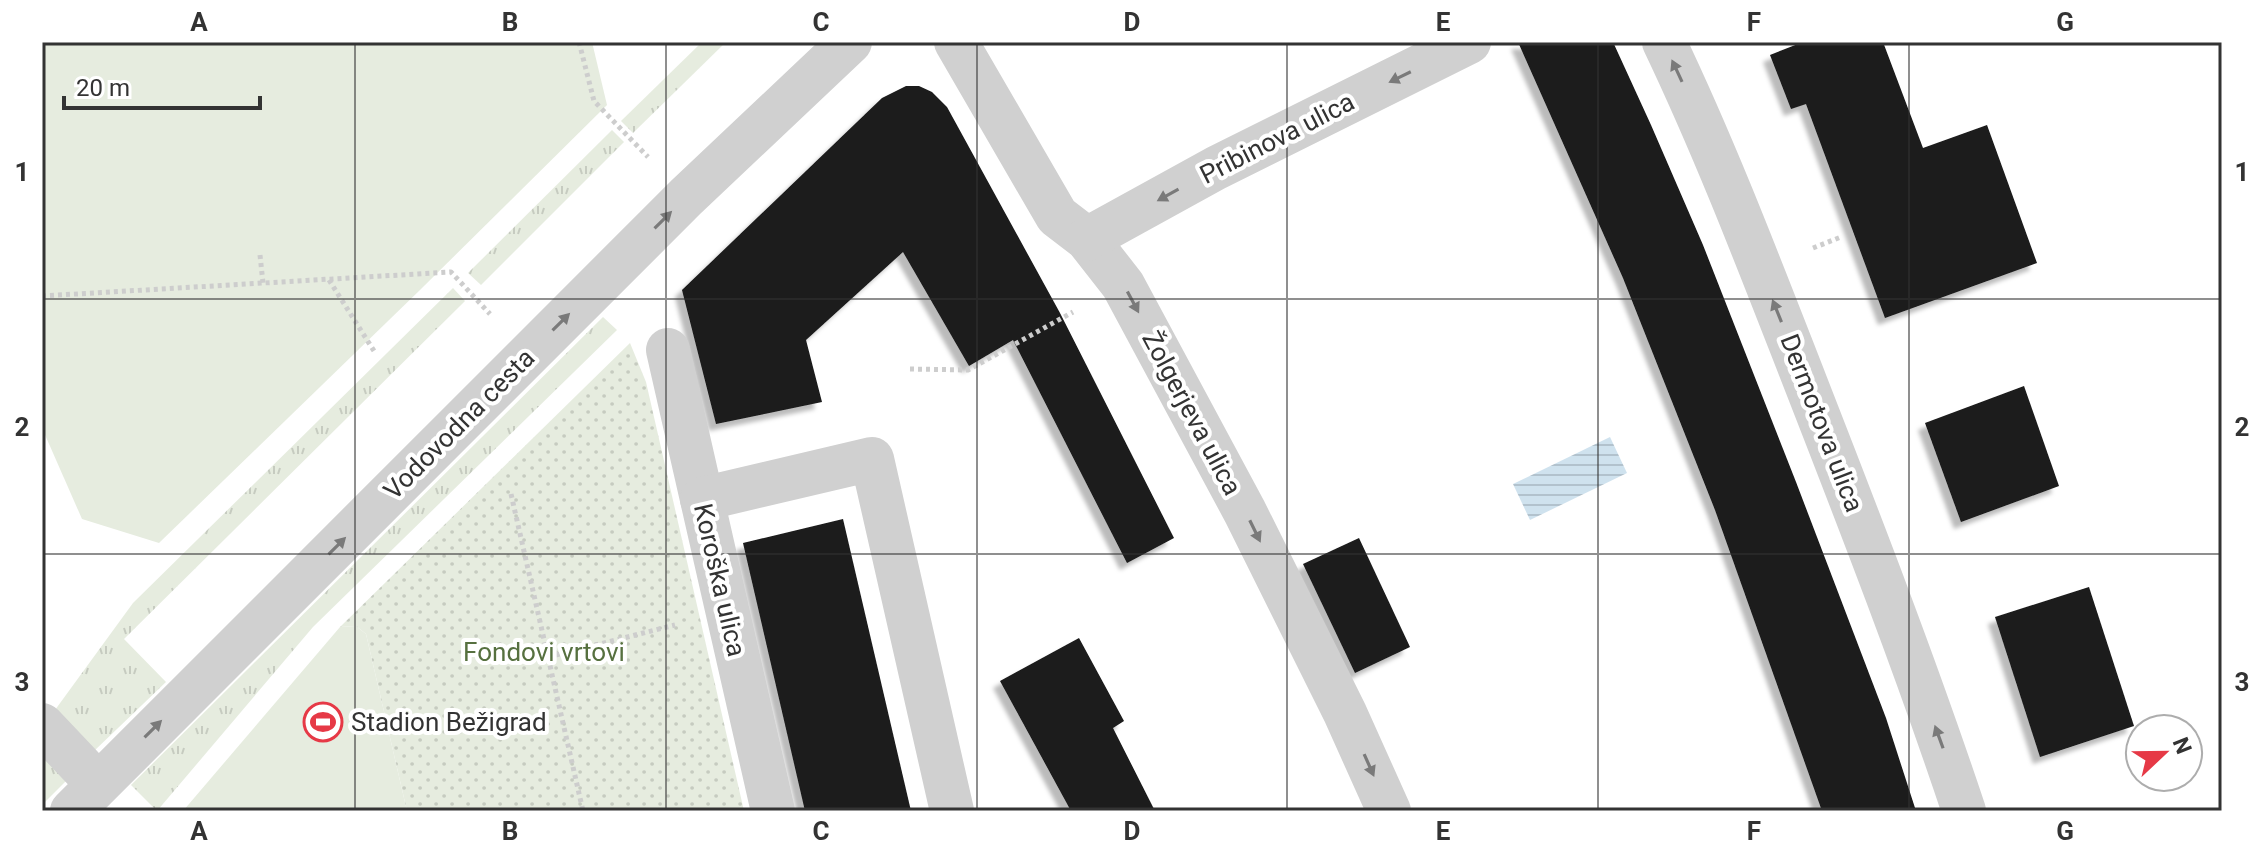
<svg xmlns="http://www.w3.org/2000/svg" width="2264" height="853" font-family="Roboto,sans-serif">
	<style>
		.grass { fill: url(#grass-tufts) }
		.park { fill: #e6ecdf }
		.garden { fill: url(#garden-dots) }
		.water { fill: url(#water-rules) }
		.building { fill: #1a1a1a; filter: url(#shadow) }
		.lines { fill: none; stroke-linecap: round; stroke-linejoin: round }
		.path { stroke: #cdcdcd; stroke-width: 5; stroke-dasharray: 4 4; stroke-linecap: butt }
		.minor { stroke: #d0d0d0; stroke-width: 44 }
		.oneway { fill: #7a7a7a }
		.grid { fill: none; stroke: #333; stroke-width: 2; stroke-opacity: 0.55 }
		.labels { text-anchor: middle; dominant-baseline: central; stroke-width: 8; stroke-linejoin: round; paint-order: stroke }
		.street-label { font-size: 26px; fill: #333; stroke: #fff }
		.park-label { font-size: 26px; fill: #56703f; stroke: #fff }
		.poi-label { font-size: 26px; fill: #333; stroke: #fff; text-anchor: start }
		.neatline { fill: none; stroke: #333; stroke-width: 3 }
		.grid-label { font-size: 26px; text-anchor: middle; font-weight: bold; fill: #333 }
	</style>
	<defs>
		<pattern id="grass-tufts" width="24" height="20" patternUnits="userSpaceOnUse" patternTransform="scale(2)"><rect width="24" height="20" fill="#e6ecdf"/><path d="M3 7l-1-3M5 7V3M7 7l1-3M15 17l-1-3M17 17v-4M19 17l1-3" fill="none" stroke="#c6cbc0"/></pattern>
		<pattern id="garden-dots" width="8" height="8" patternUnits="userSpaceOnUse" patternTransform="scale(2)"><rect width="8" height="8" fill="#e6ecdf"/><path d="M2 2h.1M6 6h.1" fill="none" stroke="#c6cbc0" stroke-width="1.8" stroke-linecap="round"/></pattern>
		<pattern id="water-rules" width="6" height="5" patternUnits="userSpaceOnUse" patternTransform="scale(2)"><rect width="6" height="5" fill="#cfe2ee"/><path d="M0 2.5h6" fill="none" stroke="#b2c2cd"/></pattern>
		<filter id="shadow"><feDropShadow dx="-7" dy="7" stdDeviation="2" flood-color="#0004"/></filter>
	</defs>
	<rect width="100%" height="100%" fill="#fff"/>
	<!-- grass -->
	<g class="grass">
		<path d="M702,42H726L633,133L621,121Z"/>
		<path d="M612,130L624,142L481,285L468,273Z"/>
		<path d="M453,288L465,301L460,306L124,639L166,682L93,752L55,710L133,603Z"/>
		<path d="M603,317L617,330L313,627L157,811L131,785Z"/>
		<path d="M42,754L69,778L42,805Z"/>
	</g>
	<!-- park -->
	<g class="park">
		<path d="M42,42H592L607,105L421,289L159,543L82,519L42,428Z"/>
		<path d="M356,626L366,634L407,811H183L340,627Z"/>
	</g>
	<!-- garden -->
	<path class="garden" d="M630,343L646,382L744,811H407L366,634L356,626L340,627Z"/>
	<!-- water -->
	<path class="water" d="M1610,437L1627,473L1530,520L1513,484Z"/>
	<!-- building -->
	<g class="building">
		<path d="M1518,42H1613L1651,125L1703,245L1796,482L1886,718L1916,811H1822L1715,510L1623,278Z"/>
		<path d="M1803,42H1883L1923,148L1987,125L2037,263L1885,318L1806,104L1791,109L1770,55Z"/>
		<path d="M906,86H919L932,92L947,107L1060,313L1174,538L1127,563L1013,340L969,366L903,252L806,340L822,402L716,424L682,290L882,98Z"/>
		<path d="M2024,386L2059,486L1961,522L1925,423Z"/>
		<path d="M843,519L911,811H805L743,543Z"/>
		<path d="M1359,538L1410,647L1355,673L1303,564Z"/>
		<path d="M2089,587L2134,726L2040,757L1995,617Z"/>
		<path d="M1079,638L1124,721L1113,728L1155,811H1071L1000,681Z"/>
	</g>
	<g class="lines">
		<!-- path -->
		<g class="path">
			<path d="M579,42L594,101L648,157"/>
			<path d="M1813,248L1841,237"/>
			<path d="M260,255L263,283"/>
			<path d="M329,280L374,351"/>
			<path d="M42,296L451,272L490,314"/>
			<path d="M910,369L968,370L1073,312"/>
			<path d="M511,494L583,811"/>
			<path d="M548,657L675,625"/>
		</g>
		<!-- minor -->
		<g class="minor">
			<path d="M956,42L1057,216L1087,239L1123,285L1245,512L1345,713L1389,811"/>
			<path d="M1664,42C1717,153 1761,269 1806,384C1861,525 1916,667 1964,811"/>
			<path d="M1087,239L1216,168L1469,42"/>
			<path d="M668,350L773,811"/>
			<path d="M702,499L872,459L952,811"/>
			<path d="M42,725L98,784"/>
			<path d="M72,811L686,197L850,42"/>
		</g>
	</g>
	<!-- one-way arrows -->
	<defs><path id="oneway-solid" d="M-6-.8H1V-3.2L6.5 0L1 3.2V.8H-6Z" transform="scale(2)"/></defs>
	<g class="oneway">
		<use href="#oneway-solid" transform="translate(1677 71) rotate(-115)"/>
		<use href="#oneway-solid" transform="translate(1400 77) rotate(154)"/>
		<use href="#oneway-solid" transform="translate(1168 195) rotate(151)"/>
		<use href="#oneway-solid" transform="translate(663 220) rotate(-45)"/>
		<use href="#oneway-solid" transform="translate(1133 302) rotate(62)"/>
		<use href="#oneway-solid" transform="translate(1777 311) rotate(-112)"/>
		<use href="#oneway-solid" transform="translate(561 322) rotate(-45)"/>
		<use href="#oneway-solid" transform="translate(1255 531) rotate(64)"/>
		<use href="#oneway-solid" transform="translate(337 546) rotate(-45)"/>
		<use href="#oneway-solid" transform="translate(153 729) rotate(-45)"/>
		<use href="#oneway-solid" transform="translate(1939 737) rotate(-110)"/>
		<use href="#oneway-solid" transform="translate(1369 765) rotate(66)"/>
	</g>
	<!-- grid -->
	<path class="grid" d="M355,42V811M666,42V811M977,42V811M1287,42V811M1598,42V811M1909,42V811M42,299H2222M42,554H2222"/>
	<!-- icons -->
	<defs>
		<g id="stadium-ring" transform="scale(2)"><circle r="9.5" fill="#fff" stroke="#e63946" stroke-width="1.5"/><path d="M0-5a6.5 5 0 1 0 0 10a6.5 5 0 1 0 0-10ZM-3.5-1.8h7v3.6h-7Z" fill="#e63946"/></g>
	</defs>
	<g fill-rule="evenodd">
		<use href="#stadium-ring" x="323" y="722"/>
	</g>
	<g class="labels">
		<!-- street labels -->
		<g class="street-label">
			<text transform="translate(1277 138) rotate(-27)">Pribinova ulica</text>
			<text transform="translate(1192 413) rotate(62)">Žolgerjeva ulica</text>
			<text transform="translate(1822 423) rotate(69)">Dermotova ulica</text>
			<text transform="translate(459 424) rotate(-45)">Vodovodna cesta</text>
			<text transform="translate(720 580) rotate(77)">Koroška ulica</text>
		</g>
		<!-- park labels -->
		<g class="park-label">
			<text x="544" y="652">Fondovi vrtovi</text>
		</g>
		<!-- poi labels -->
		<g class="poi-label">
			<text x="351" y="722">Stadion Bežigrad</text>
		</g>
	</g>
	<!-- border -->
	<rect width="2264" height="853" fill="none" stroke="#ffffff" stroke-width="88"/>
	<!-- north arrow -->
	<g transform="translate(2164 753) rotate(68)"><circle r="38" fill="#ffffff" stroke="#adadad" stroke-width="2"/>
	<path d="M0-6L14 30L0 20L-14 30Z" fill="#e63946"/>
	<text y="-12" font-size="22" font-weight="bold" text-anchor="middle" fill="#333333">N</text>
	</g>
	<!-- scale -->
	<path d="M64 96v12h196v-12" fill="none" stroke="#333333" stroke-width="4"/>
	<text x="76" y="96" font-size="24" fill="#333333" stroke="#ffffff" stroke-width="6" paint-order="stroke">20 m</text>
	<rect x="44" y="44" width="2176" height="765" class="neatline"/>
	<g class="grid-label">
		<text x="199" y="31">A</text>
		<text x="510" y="31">B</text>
		<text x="821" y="31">C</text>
		<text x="1132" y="31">D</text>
		<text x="1443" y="31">E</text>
		<text x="1754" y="31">F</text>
		<text x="2065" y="31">G</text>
		<text x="22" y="181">1</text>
		<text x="2242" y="181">1</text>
		<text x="22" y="436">2</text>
		<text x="2242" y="436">2</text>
		<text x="22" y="691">3</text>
		<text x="2242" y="691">3</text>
		<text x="199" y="840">A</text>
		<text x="510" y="840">B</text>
		<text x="821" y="840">C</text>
		<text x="1132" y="840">D</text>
		<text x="1443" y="840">E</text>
		<text x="1754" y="840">F</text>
		<text x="2065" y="840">G</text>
	</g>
</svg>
